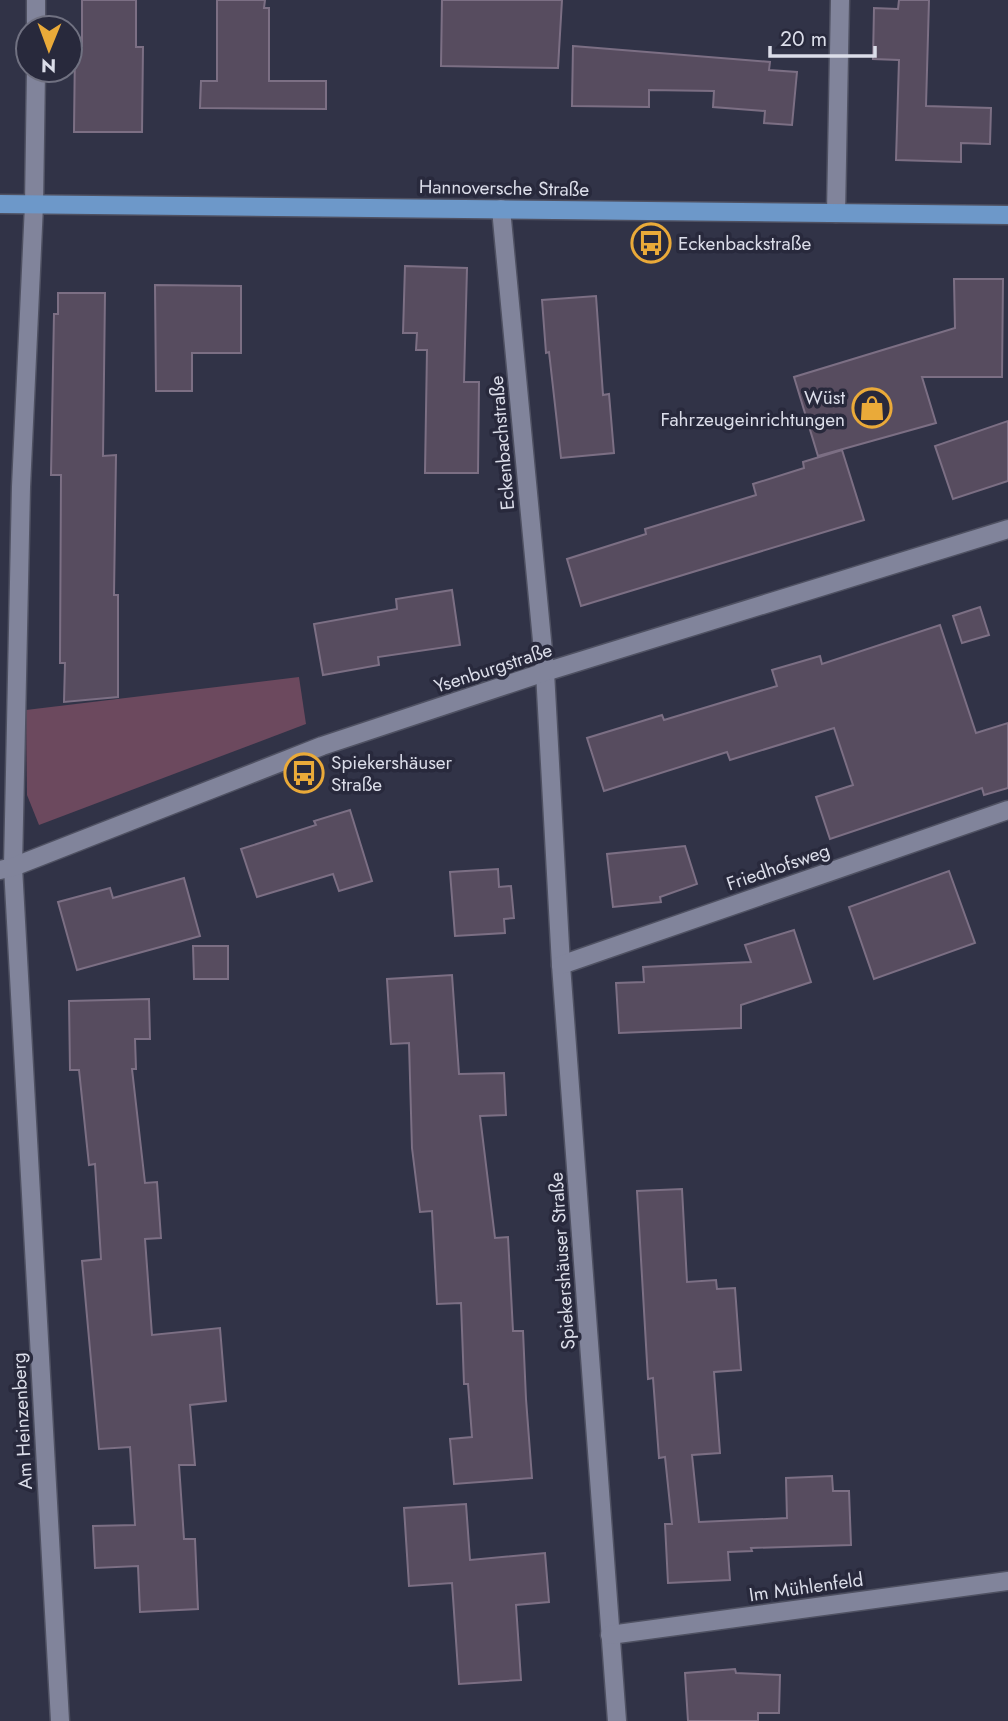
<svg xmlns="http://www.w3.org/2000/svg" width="1008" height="1721" font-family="Jost,sans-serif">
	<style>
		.green { fill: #6c495e }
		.building { fill: #574c5f; stroke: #7c6f84; stroke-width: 2 }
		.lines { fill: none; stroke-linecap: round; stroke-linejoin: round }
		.minor-casing { stroke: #4f5162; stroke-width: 21 }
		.major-casing { stroke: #4f5162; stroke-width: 21 }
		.minor { stroke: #81849b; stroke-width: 18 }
		.major { stroke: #6d98c9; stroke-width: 18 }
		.labels { text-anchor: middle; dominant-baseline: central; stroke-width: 7; stroke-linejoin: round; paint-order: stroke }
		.street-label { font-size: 19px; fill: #dbdde9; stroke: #28293c }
		.poi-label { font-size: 19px; fill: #dbdde9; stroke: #28293c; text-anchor: start }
	</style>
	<rect width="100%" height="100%" fill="#313347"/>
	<!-- green -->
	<path class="green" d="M299,677L306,724L39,825L27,795L26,710Z"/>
	<!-- building -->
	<g class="building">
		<path d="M82,0H136V47H143L142,132H74L75,46H82Z"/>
		<path d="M217,0H265L264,8H269V81H326V109L200,108L201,81H217Z"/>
		<path d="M442,0H562L558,68L441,66Z"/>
		<path d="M899,0H929L926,106L991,108L990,144L961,143V162L896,160L899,60L873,59L874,8L898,9Z"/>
		<path d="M573,46L770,62L769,70L797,72L792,125L764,123L765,111L713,107L714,91L649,90V107L572,106Z"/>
		<path d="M405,266L467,268L464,382H479L478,473H425L427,350H416L417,333H403Z"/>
		<path d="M954,279H1003L1002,377H922L936,423L818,456L794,377L955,328Z"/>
		<path d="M155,285L241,286V353H192V391H156Z"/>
		<path d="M58,293H105L103,456L116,455L114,595H118V697L64,702L65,663H60L61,475H51L54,314H58Z"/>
		<path d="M596,296L603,395L609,394L614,453L561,458L549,352L546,353L542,300Z"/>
		<path d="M1008,421V481L953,499L935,446Z"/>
		<path d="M842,450L864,520L581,606L567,559L646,534L645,529L756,495L753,484L804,468L803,462Z"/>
		<path d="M452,590L460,645L378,657L379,665L323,675L314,624L397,609L396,599Z"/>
		<path d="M980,607L989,635L962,643L953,616Z"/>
		<path d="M940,625L976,733L1008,723V788L984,795L982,788L830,839L816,797L853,785L834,728L730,760L727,752L604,791L587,738L662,715L664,720L777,686L772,670L820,656L822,664Z"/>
		<path d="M350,810L372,881L339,891L333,874L257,897L241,849L316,825L314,821Z"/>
		<path d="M685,846L697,884L660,897L661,902L613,907L607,854Z"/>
		<path d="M498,869L499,887L511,886L514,918L504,919L505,933L455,936L450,872Z"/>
		<path d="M949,871L975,943L874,979L849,907Z"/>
		<path d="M184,878L200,936L77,970L58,902L110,888L113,898Z"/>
		<path d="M794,930L811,982L741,1005V1028L619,1033L616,983L644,982L643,967L751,962L745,945Z"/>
		<path d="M193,946H228V979H194Z"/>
		<path d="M452,975L459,1074L504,1073L506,1115L480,1116L495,1238L508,1237L513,1331H523L526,1399L532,1478L454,1484L450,1439L472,1437L468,1384H464L461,1303L437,1304L432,1211L420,1212L412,1148L409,1043L391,1044L387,979Z"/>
		<path d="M149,999L150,1039H135L136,1069H132L145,1183L157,1182L161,1238L145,1239L152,1335L220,1328L226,1401L190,1405L195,1465H179L184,1539H195L198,1609L140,1612L138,1566L95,1568L93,1526L135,1525L130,1447L99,1449L82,1261L101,1259L95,1164L89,1165L79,1070H70L69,1001Z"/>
		<path d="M682,1189L687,1282L716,1280L717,1289L735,1288L741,1370L714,1372L720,1453L692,1455L699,1522L787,1518L786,1478L832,1476L833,1491H849L851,1545L751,1548L752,1551L728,1552L730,1580L668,1583L665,1524H672L665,1457L659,1458L653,1378L648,1379L637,1191Z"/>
		<path d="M466,1504L470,1560L545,1553L549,1602L516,1605L521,1680L459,1684L452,1583L409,1586L404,1508Z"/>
		<path d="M735,1669L736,1673L780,1675L779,1713H758V1721H688L685,1673Z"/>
	</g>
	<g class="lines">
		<!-- minor casing -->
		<g class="minor-casing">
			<g id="minor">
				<path d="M36,28V0"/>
				<path d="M36,70L34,205L21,487L13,867L60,1721"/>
				<path d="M501,209L545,672L561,965L617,1721"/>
				<path d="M836,213L840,0"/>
				<path d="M0,870L13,867L322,746L545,672L1008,529"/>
				<path d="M561,965L1008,810"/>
				<path d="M610,1635L1008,1581"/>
			</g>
		</g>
		<!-- major casing -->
		<g class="major-casing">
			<path id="major" d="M0,204L1008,215"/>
		</g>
		<!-- minor -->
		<use href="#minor" class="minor"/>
		<!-- major -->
		<use href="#major" class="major"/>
	</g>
	<!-- icons -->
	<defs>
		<g id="bus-ring" transform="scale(2.0125)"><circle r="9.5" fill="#28293c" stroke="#eaaa39" stroke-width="1.5"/><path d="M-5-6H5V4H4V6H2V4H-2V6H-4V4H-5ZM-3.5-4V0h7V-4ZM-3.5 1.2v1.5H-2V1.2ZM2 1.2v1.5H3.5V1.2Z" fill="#eaaa39"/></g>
		<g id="shop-ring" transform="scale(2.0125)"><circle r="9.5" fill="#28293c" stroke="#eaaa39" stroke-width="1.5"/><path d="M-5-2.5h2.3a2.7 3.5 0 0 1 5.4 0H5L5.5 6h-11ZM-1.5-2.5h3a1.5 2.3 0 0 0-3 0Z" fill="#eaaa39"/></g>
	</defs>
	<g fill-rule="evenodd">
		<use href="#bus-ring" x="651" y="243"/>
		<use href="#shop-ring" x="872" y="408"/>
		<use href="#bus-ring" x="304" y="773"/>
	</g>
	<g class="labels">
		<!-- street labels -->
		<g class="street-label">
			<text transform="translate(504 188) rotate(1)">Hannoversche Straße</text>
			<text transform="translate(502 443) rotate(-95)">Eckenbachstraße</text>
			<text transform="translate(493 668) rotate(-18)">Ysenburgstraße</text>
			<text transform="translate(778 867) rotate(-19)">Friedhofsweg</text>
			<text transform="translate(562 1261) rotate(-94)">Spiekershäuser Straße</text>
			<text transform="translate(22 1421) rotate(-93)">Am Heinzenberg</text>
			<text transform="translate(806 1587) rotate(-8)">Im Mühlenfeld</text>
		</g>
		<!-- poi labels -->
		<g class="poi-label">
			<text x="678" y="243">Eckenbackstraße</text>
			<text x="845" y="397" text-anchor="end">Wüst<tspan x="845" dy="22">Fahrzeugeinrichtungen</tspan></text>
			<text x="331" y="762">Spiekershäuser<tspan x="331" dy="22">Straße</tspan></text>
		</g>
	</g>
	<!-- north arrow -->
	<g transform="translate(49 49) rotate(181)"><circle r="33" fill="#28293c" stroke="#707181" stroke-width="2"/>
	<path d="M0-5L12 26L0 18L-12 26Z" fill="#eaaa39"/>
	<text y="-10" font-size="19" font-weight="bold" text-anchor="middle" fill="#dbdde9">N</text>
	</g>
	<!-- scale -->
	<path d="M770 46v10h105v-10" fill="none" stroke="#dbdde9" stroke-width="3.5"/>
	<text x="780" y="46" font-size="21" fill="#dbdde9" stroke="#28293c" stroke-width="5" paint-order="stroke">20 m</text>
</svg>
